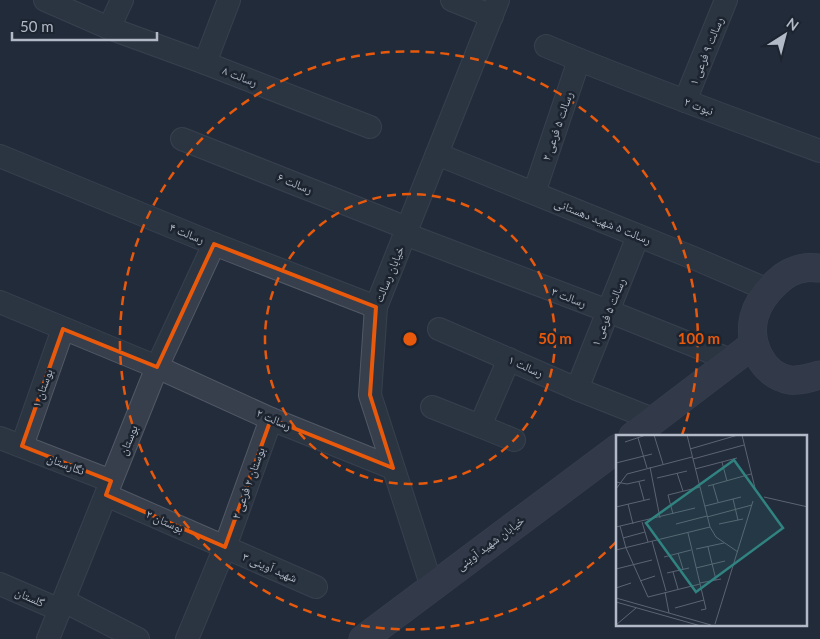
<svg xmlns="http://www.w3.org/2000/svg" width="820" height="639" font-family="Lato,'Noto Naskh Arabic',sans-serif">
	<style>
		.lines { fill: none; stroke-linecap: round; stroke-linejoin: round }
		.street-casing { stroke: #525966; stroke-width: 24 }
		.secondary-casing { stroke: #525966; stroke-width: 29 }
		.street { stroke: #363f4b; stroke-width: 22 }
		.secondary { stroke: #454d5e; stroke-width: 28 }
		.marked { fill: none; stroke: #e8590c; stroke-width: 4; stroke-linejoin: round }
		.ring { fill: none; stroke: #e8590c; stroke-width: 2.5; stroke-dasharray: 9 6 }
		.labels { text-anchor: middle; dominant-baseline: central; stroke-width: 5; stroke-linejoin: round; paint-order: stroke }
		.street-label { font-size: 12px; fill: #b2b9c7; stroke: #1c2430 }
		.inset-road { fill: none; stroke: #5c6473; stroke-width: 1 }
		.view { fill: #308380; fill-opacity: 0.15; stroke: #308380; stroke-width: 2.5 }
		.inset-edge { fill: none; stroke: #b2b9c7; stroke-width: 2.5 }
		.centre { fill: #e8590c; stroke: #1c2430; stroke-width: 2.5 }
		.ring-label { font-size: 15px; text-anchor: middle; font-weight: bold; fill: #e8590c; stroke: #1c2430; stroke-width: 5; stroke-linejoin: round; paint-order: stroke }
	</style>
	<rect width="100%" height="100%" fill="#232c3b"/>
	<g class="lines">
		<!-- street casing -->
		<g class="street-casing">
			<g id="street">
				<path d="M45,0L109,28L205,63L370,127"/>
				<path d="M452,0L492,16"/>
				<path d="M109,28L122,0"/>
				<path d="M546,46C636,84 728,117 820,151"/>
				<path d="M205,63L229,0"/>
				<path d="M685,101L726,0"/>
				<path d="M182,139L407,228"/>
				<path d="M437,154L696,259L768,290"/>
				<path d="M0,156L214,244L376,307"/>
				<path d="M534,193L579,60"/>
				<path d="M405,234L608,311L733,361"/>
				<path d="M0,302L157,367L271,419L393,468"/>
				<path d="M439,329L577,389L655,420"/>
				<path d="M509,359L480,426L514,440"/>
				<path d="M577,389L638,236"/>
				<path d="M432,407L480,426"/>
				<path d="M0,438L111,481"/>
				<path d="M22,446L63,329"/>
				<path d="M106,495L316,587"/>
				<path d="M0,584L60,610"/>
				<path d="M432,587L370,395L376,307L498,0"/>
				<path d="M64,601L138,639"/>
				<path d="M48,639L157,367L214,244"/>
				<path d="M187,639L225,547L271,419"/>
			</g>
		</g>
		<!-- secondary casing -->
		<g class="secondary-casing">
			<g id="secondary">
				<path d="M820,268C815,268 810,267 805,268C795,269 784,275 777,282C767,291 758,302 754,317C748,342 761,375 790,380C800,381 810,378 820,375"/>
				<path d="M633,436L754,344"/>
				<path d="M363,639L618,448"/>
			</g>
		</g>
		<!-- street -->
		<use href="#street" class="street"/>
		<!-- secondary -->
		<use href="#secondary" class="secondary"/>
	</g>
	<!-- marked area -->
	<path d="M0 0H820V639H0ZM214,244L376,307L370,395L393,468L271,419L225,547L106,495L111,481L22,446L63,329L157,367Z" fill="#232c3b" fill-opacity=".55" fill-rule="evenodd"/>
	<path class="marked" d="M214,244L376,307L370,395L393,468L271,419L225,547L106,495L111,481L22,446L63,329L157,367Z"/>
	<!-- distance rings -->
	<g class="ring">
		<circle cx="410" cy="339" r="145"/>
		<path d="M616 542A289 289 0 1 1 682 435"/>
	</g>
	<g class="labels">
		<!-- street labels -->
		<g class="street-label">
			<text transform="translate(706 51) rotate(-68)">رسالت ۹ فرعی ۱</text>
			<text transform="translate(240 76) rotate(21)">رسالت ۸</text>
			<text transform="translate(699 106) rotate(20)">نبوت ۲</text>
			<text transform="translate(557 126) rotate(-71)">رسالت ۵ فرعی ۲</text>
			<text transform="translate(295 183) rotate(22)">رسالت ۶</text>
			<text transform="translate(603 221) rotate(22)">رسالت ۵ شهید دهستانی</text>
			<text transform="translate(187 233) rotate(22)">رسالت ۴</text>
			<text transform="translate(389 274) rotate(-68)">خیابان رسالت</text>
			<text transform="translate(569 297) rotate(21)">رسالت ۳</text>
			<text transform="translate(608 312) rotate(-68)">رسالت ۵ فرعی ۱</text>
			<text transform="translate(526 366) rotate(24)">رسالت ۱</text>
			<text transform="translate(42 388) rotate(-70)">بوستان ۱</text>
			<text transform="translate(274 419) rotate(23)">رسالت ۲</text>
			<text transform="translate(128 440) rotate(-68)">بوستان</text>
			<text transform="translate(66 464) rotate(21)">نگارستان</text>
			<text transform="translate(248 483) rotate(-70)">بوستان ۲ فرعی ۲</text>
			<text transform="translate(165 521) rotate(24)">بوستان ۲</text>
			<text transform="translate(490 543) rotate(-37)">خیابان شهید آوینی</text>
			<text transform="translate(270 567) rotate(23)">شهید آوینی ۳</text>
			<text transform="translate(30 597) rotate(24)">گلستان</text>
		</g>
	</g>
	<!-- overview -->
	<g transform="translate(616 435)">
		<rect width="191" height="191" fill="#232c3b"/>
		<path class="inset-road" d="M38,0L47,29M71,0L94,92L100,102L122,117M126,0L139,53M22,3L31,33M9,7L30,0M74,14L122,0M77,24L128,10M106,27L111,46M0,28L36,19M34,32L44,83M79,34L121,23M61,38L67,56M41,43L71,36M0,47L11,49L29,45M23,47L28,65M97,50L102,67M92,51L135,39M0,54L11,39L76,22M148,62L192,72M117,64L122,85M12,69L17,89M89,71L125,62M0,72L34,64M57,79L52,60L84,52M91,82L136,70M26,87L32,107M60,89L91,81M103,89L127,84M4,91L10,113L32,162L84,149M0,92L79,73M72,98L90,174L85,175M7,103L29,97M36,106L50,156M92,112L100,145M80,114L108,108M0,115L94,92M62,118L67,134M48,122L75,115M80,133L109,126M0,134L36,125M57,137L62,154M51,138L73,133M24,146L39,141M84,148L105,144M0,153L15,148M49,157L53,178M0,163L95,190M0,167L85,191M59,173L88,165M99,189L137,66M0,190L20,173"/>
		<path class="view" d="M118,25L167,93L80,157L30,88Z"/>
		<rect width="191" height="191" class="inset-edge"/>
	</g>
	<circle cx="410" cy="339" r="8" class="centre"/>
	<g class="ring-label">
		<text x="555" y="344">50 m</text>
		<text x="699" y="344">100 m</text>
	</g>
	<!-- north arrow -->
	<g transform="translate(785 35) rotate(36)" stroke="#1c2430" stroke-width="4" paint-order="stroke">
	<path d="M0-4L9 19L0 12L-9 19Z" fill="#b2b9c7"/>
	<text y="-8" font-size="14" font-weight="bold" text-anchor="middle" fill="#b2b9c7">N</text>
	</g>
	<!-- scale -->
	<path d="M12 32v8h145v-8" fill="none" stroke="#b2b9c7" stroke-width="2.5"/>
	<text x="20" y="32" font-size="15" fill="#b2b9c7" stroke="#1c2430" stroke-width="4" paint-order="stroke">50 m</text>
</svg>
